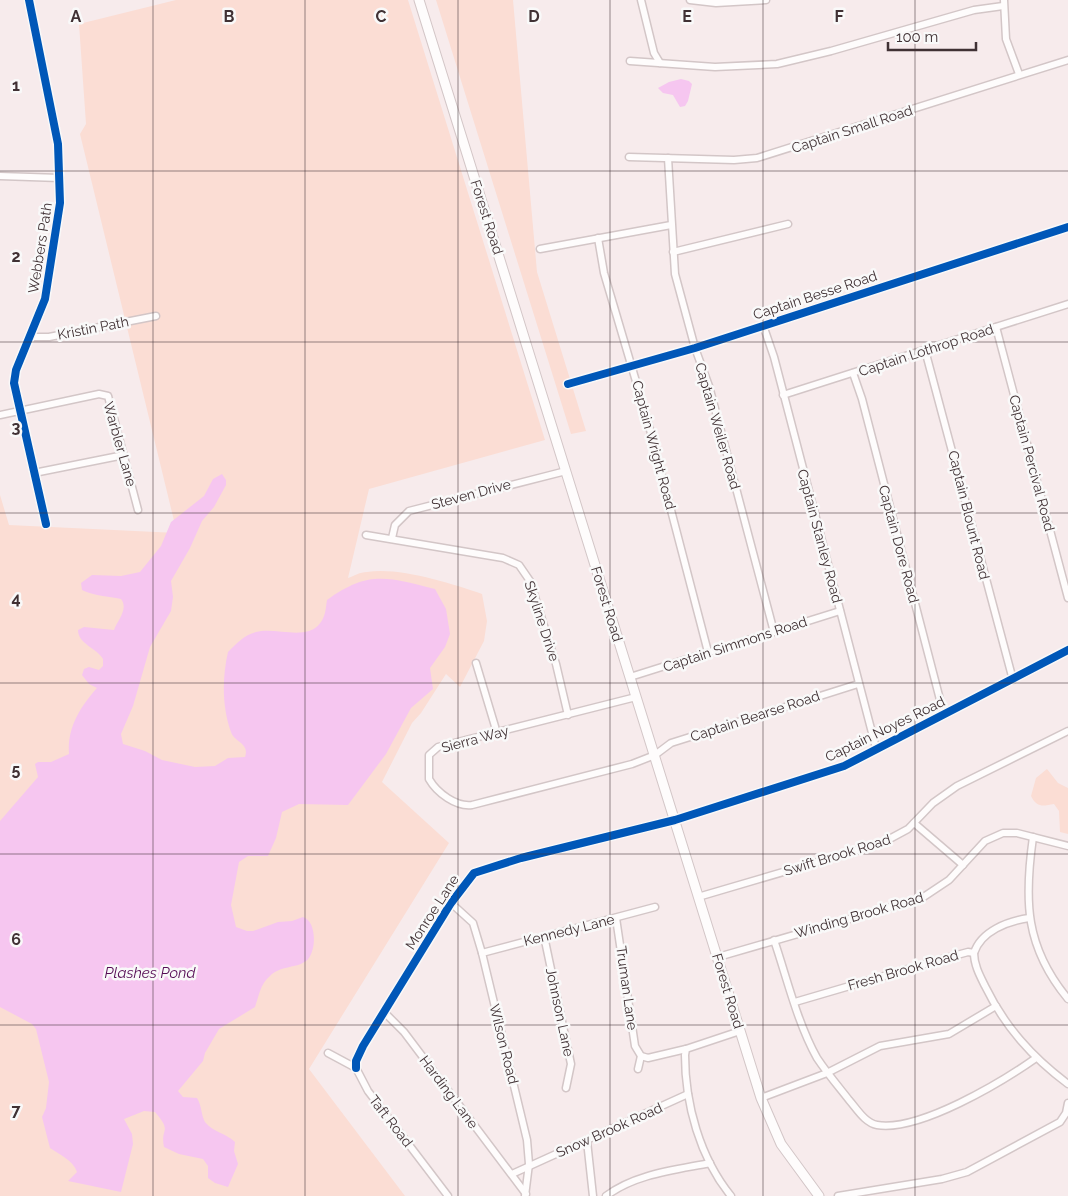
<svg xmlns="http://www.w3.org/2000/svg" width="1068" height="1196" font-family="Raleway,sans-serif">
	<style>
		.green { fill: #fbddd4 }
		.water { fill: #f6c6f0 }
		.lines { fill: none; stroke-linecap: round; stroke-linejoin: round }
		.minor-casing { stroke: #d3c6c7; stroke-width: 9 }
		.secondary-casing { stroke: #d3c6c7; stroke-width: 11 }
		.minor { stroke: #fefcfc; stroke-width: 6 }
		.secondary { stroke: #fefcfc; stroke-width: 9 }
		.cycleway-casing { stroke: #f9f9f9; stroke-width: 11 }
		.cycleway { stroke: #0057b8; stroke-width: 8 }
		.grid { fill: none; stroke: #403134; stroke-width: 1; stroke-opacity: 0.55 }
		.labels { text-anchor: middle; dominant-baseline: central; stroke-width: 5; stroke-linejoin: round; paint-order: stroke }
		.street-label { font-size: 14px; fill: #403134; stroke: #f9f9f9 }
		.water-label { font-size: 15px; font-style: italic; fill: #560c55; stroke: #f9f9f9 }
		.grid-label { font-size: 16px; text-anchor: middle; font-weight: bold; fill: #403134; stroke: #f9f9f9; stroke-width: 5; stroke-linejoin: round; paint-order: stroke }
	</style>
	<rect width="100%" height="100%" fill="#f7ebec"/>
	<!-- green -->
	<g class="green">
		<path d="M176,0H408L545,440L369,489L348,578C354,576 360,572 367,572C400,567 450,583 482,594L487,621L484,641L460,687L446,674L421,713L412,723L382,782L449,843L309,1069L405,1196H0V495L9,525L177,533L80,134L86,124L79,24Z"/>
		<path d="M436,0H513L537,272L586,431L571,434Z"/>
		<path d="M1047,769L1058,783L1068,788V834L1060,832L1059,811L1054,804C1043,806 1037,808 1031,796L1036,778Z"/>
	</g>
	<!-- water -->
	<g class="water">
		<path d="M681,79L689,81L692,84L688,101L685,106L680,107L673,95L663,93L658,88L669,82Z"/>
		<path d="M222,474L226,480V485L214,507L202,521L190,548L171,581L173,597L171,611L150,647L133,706L121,734L123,744L145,751L162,760L195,767L215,766L228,758L245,757C250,743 234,742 231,732C222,707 222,678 228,652C236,644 244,635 256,632C278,626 313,645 324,616C326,611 326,605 327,600C368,570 388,577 435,589L446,609L450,634L445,647L430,668L433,689L411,708L386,754L348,805L299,804L282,812L276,838L268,856H248L239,862L231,905L236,927L247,931H253L278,922L292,921L303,917C317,921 317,953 306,961C295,969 281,965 270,976C260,984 259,996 255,1007L219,1029L205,1053L203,1061L178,1091L183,1097L197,1098C202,1106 201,1115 205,1122C214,1133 226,1133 235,1142L234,1151L238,1164L228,1187L215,1183L208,1178V1166L203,1159L179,1154L164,1147C160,1127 173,1133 155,1112L144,1111L124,1119L132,1134L133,1144L121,1192L68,1181L77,1172C73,1160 60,1155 50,1148L42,1117L46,1108L49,1082L36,1029L32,1024L0,1007V821L38,777L35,764L38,762H51L69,754C67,728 80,707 97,688L89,684L82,675L84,669L89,667L99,670L103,666V659C97,648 78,644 78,630L84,627L114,630C117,621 129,609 121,599C108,596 94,596 82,590L81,583L92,575L121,576L140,572L161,546L171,522L204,496L213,479Z"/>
	</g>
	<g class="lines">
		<!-- minor casing -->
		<g class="minor-casing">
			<g id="minor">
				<path d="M29,0L58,144L60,203L45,299L16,370L14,383L46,524"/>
				<path d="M641,0L654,53L660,63"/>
				<path d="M690,0L716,3L766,0"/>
				<path d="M1004,0L1006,39L1019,74"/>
				<path d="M630,61L715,67L777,64L831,51L974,10L1003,6"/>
				<path d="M629,157L734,160L757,158L1068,60"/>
				<path d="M668,158L675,274L695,348L709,386L774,632"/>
				<path d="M0,176L60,178"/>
				<path d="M598,238L604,273L648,422L708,652"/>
				<path d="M540,249L671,225"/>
				<path d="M673,252L788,224"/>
				<path d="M763,325L774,357L876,748"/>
				<path d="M996,327L1068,598"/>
				<path d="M30,337H49L156,316"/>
				<path d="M925,350L1013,680"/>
				<path d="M853,373L862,399L944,715"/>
				<path d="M568,384L695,348L1068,227"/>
				<path d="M783,395L1068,304"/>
				<path d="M0,415L99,394L108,396L138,510"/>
				<path d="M34,473L124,455"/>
				<path d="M366,535L503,558L519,565L530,581L556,664L568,715"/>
				<path d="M392,538L395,525L409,511L566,471"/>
				<path d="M476,663L497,733"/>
				<path d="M630,677L840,611"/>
				<path d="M636,697L438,747L429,755V779C437,793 456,807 472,805L632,764L655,755L671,743L858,684"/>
				<path d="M914,823L963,865"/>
				<path d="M1033,837C1024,901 1025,947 1068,999"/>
				<path d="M698,897L882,843L908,829L933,803L957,786L1068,731"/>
				<path d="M451,903L473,923L482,953L527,1140L529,1164L525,1196"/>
				<path d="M616,918L635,1046L641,1056L638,1069"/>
				<path d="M544,936L571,1064L566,1088"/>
				<path d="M774,940C787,978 797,1022 817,1058C827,1073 838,1086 849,1100C857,1109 865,1123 877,1125C919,1132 1002,1082 1036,1058"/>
				<path d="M482,953L655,907"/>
				<path d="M974,953C974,965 980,976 985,986C1005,1027 1032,1057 1068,1084"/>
				<path d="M718,957L922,898L949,880L985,841L1003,833H1017L1068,846"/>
				<path d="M795,1002L935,961L968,952L974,953C981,931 1008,921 1029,918"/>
				<path d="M384,1012L404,1032L526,1194"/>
				<path d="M328,1053L356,1068L368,1091L448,1196"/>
				<path d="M641,1056L648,1058L686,1049"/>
				<path d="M356,1068V1061L363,1046L451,903L474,873L521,858L675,820L844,766L1068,650"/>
				<path d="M761,1098L827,1073L880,1046L949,1034L996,1006"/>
				<path d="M587,1141L593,1196"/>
				<path d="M512,1174L688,1094"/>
				<path d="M606,1196C635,1174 675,1170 710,1163"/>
				<path d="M731,1196C700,1158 685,1104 685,1055L686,1049L740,1031"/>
				<path d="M838,1196L942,1179L967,1172L1060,1122L1066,1113L1068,1103"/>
			</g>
		</g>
		<!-- secondary casing -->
		<g class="secondary-casing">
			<path id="secondary" d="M419,0L761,1098L781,1144L819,1196"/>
		</g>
		<!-- minor -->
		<use href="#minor" class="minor"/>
		<!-- secondary -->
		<use href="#secondary" class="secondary"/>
		<!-- cycleway casing -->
		<g class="cycleway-casing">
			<g id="cycleway">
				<path d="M29,0L58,144L60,203L45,299L16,370L14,383L46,524"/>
				<path d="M568,384L695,348L1068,227"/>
				<path d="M356,1068V1061L363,1046L451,903L474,873L521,858L675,820L844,766L1068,650"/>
			</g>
		</g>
		<!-- cycleway -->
		<use href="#cycleway" class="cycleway"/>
	</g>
	<!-- grid -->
	<path class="grid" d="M153,0V1196M305,0V1196M458,0V1196M610,0V1196M763,0V1196M915,0V1196M0,171H1068M0,342H1068M0,513H1068M0,683H1068M0,854H1068M0,1025H1068"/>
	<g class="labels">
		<!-- street labels -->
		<g class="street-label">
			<text transform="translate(852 129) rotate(-18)">Captain Small Road</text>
			<text transform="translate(487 217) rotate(72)">Forest Road</text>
			<text transform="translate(40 248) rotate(-81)">Webbers Path</text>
			<text transform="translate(815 295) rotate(-18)">Captain Besse Road</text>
			<text transform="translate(93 328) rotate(-11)">Kristin Path</text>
			<text transform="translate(926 350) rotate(-18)">Captain Lothrop Road</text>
			<text transform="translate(718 426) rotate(74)">Captain Weiler Road</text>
			<text transform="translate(120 444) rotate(74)">Warbler Lane</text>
			<text transform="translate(654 445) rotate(75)">Captain Wright Road</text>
			<text transform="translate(1032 463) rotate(75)">Captain Percival Road</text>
			<text transform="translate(471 494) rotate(-15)">Steven Drive</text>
			<text transform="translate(969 515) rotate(76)">Captain Blount Road</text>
			<text transform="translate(820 536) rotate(75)">Captain Stanley Road</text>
			<text transform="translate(899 544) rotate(75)">Captain Dore Road</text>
			<text transform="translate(607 604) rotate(73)">Forest Road</text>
			<text transform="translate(542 621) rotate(72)">Skyline Drive</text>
			<text transform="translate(735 644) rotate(-18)">Captain Simmons Road</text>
			<text transform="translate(755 716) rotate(-18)">Captain Bearse Road</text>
			<text transform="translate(885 729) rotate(-26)">Captain Noyes Road</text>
			<text transform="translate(475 739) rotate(-15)">Sierra Way</text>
			<text transform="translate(837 855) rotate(-17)">Swift Brook Road</text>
			<text transform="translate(432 912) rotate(-57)">Monroe Lane</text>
			<text transform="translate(859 915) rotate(-16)">Winding Brook Road</text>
			<text transform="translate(569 930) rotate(-14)">Kennedy Lane</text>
			<text transform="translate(903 970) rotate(-16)">Fresh Brook Road</text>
			<text transform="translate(627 988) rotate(82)">Truman Lane</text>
			<text transform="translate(728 991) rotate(73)">Forest Road</text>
			<text transform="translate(560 1012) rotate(78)">Johnson Lane</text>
			<text transform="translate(504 1044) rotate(76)">Wilson Road</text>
			<text transform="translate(449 1092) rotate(53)">Harding Lane</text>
			<text transform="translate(391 1121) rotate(52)">Taft Road</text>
			<text transform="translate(609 1130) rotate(-24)">Snow Brook Road</text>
		</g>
		<!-- water labels -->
		<g class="water-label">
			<text x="150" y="973">Plashes Pond</text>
		</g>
	</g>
	<g class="grid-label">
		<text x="76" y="22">A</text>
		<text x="229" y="22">B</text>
		<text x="381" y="22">C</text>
		<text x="534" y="22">D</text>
		<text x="687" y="22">E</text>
		<text x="839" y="22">F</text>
		<text x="16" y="91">1</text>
		<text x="16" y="262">2</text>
		<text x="16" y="433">3</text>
		<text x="16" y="604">4</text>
		<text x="16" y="775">5</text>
		<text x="16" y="945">6</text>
		<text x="16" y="1116">7</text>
	</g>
	<!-- scale -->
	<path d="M888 42v8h88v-8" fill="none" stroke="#403134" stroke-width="2.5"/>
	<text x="896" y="42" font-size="15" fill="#403134" stroke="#f9f9f9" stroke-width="4" paint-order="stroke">100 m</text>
</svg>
